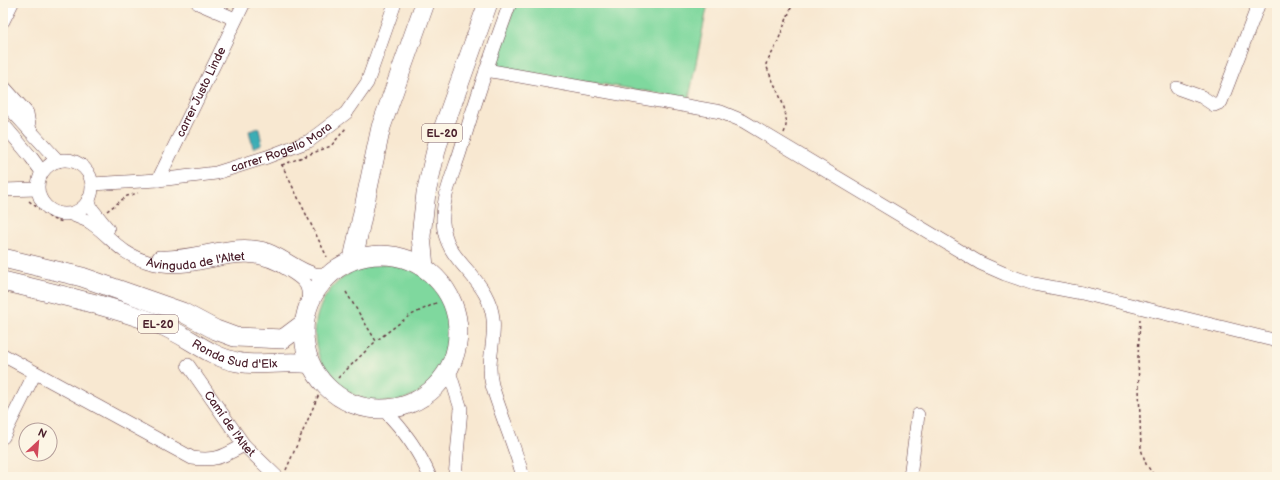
<svg xmlns="http://www.w3.org/2000/svg" width="1280" height="480" font-family="'Balsamiq Sans',sans-serif">
	<style>
		.green { fill: #7fd89e; stroke: #647c64 }
		.water { fill: #3badb5; stroke: #426670 }
		.lines { fill: none; stroke-linecap: round; stroke-linejoin: round }
		.minor-casing { stroke: #643d44; stroke-width: 14 }
		.highway-casing { stroke: #643d44; stroke-width: 20 }
		.path { stroke: #643d44; stroke-width: 1.5; stroke-dasharray: 3 3; stroke-linecap: butt }
		.minor { stroke: #fff; stroke-width: 13 }
		.highway { stroke: #fff; stroke-width: 19 }
		.labels { text-anchor: middle; dominant-baseline: central; stroke-width: 4; stroke-linejoin: round; paint-order: stroke }
		.shield { fill: #fcf5e5; stroke: #7f5f63; stroke-width: 1 }
		.shield-label { font-size: 11px; font-weight: bold; fill: #4a1f2b }
		.street-label { font-size: 12px; fill: #4a1f2b; stroke: #fcf5e5 }
	</style>
	<rect width="100%" height="100%" fill="#fcf5e5"/>
	<filter id="ink" filterUnits="userSpaceOnUse"><feTurbulence type="fractalNoise" baseFrequency=".025" numOctaves="2"/><feDisplacementMap in="SourceGraphic" scale="8" xChannelSelector="R" yChannelSelector="G"/><feConvolveMatrix kernelMatrix="1 2 1 2 8 2 1 2 1" color-interpolation-filters="sRGB"/></filter>
	<filter id="wash" filterUnits="userSpaceOnUse"><feTurbulence type="fractalNoise" baseFrequency=".012" numOctaves="4" result="noise"/><feDisplacementMap in="SourceGraphic" scale="16" xChannelSelector="R" yChannelSelector="G"/><feGaussianBlur stdDeviation="0.9" result="paint"/><feColorMatrix in="noise" values="0 0 0 0 0 0 0 0 0 0 0 0 0 0 0 0 0 1.4 0 .05"/><feComposite in="paint" operator="in"/></filter>
	<g filter="url(#wash)">
		<rect width="100%" height="100%" fill="#f8e8d1"/>
		<!-- green -->
		<g class="green">
			<path d="M516,3H708L689,98L493,67Z"/>
			<circle cx="384" cy="333" r="69"/>
		</g>
		<!-- water -->
		<path class="water" d="M259,128L262,144L253,148L249,131Z"/>
	</g>
	<g filter="url(#ink)">
		<g class="lines">
			<!-- minor casing -->
			<g class="minor-casing">
				<g id="minor">
					<path d="M198,3L235,19"/>
					<path d="M510,3C492,52 475,102 460,152C453,174 442,198 443,222C445,256 470,267 485,294C504,328 484,354 492,385C501,416 515,446 523,477"/>
					<path d="M3,21L12,3"/>
					<path d="M486,70L721,112L743,121L980,263L1005,274L1034,284L1082,293L1277,341"/>
					<path d="M3,86L27,113L30,131"/>
					<path d="M1177,88L1202,97L1214,105L1221,102L1259,3"/>
					<path d="M3,101L58,161"/>
					<path d="M3,124L31,157L42,172"/>
					<circle cx="65" cy="187" r="27"/>
					<path id="s1" d="M158,180L244,3"/>
					<path id="s2" d="M92,184L158,180L216,173L267,157L309,141L346,113L367,83L395,3"/>
					<path d="M3,190L37,189"/>
					<path d="M88,200L92,209L108,229"/>
					<path id="s3" d="M71,214C77,217 85,219 91,223C113,238 118,253 148,262C203,278 236,235 290,271C306,281 310,285 308,305"/>
					<path d="M159,257C191,259 222,244 253,247C279,249 292,268 315,274C319,275 325,274 330,275"/>
					<path d="M3,355L192,458C217,461 222,457 244,445"/>
					<path id="s4" d="M188,365L244,445L277,477"/>
					<path d="M449,371L461,409L455,477"/>
					<path d="M384,410C404,430 419,451 430,477"/>
					<path d="M3,437L35,373"/>
					<path d="M910,477L918,415"/>
				</g>
			</g>
			<!-- highway casing -->
			<g class="highway-casing">
				<g id="highway">
					<circle cx="381" cy="332" r="77"/>
					<path d="M3,258L82,277L182,312L216,330L235,337L283,339L303,324"/>
					<path d="M353,259L381,127L425,3"/>
					<path d="M424,267L421,236L426,193L437,146L488,3"/>
					<path id="s5" d="M3,281C55,294 108,305 158,324C186,334 207,356 237,362C261,367 286,360 310,364"/>
				</g>
			</g>
			<!-- path -->
			<g class="path">
				<path d="M784,133C793,111 772,85 766,64L776,46L793,3"/>
				<path d="M281,165H282L327,257"/>
				<path d="M282,165L331,146L346,128"/>
				<path d="M29,201L52,219L63,222"/>
				<path d="M107,211L127,196L138,193"/>
				<path d="M346,292L376,341L409,316L438,302"/>
				<path d="M1140,319L1138,357L1141,449L1146,464L1155,477"/>
				<path d="M338,378L376,341"/>
				<path d="M286,470L319,394"/>
			</g>
			<!-- minor -->
			<use href="#minor" class="minor"/>
			<!-- highway -->
			<use href="#highway" class="highway"/>
		</g>
	</g>
	<g class="labels">
		<!-- shield labels -->
		<g class="shield">
			<rect x="422" y="124" width="40" height="18" rx="3"/>
			<rect x="138" y="315" width="40" height="18" rx="3"/>
		</g>
		<g class="shield-label">
			<text x="442" y="133">EL-20</text>
			<text x="158" y="324">EL-20</text>
		</g>
		<!-- street labels -->
		<g class="street-label">
			<text stroke="none"><textPath href="#s1" startOffset="98">carrer Justo Linde</textPath></text>
			<text stroke="none"><textPath href="#s2" startOffset="195">carrer Rogelio Mora</textPath></text>
			<text stroke="none"><textPath href="#s3" startOffset="140">Avinguda de l'Altet</textPath></text>
			<text stroke="none"><textPath href="#s5" startOffset="245">Ronda Sud d'Elx</textPath></text>
			<text stroke="none"><textPath href="#s4" startOffset="72">Camí de l'Altet</textPath></text>
		</g>
	</g>
	<!-- margin -->
	<rect width="1280" height="480" fill="none" stroke="#fcf5e5" stroke-width="16"/>
	<!-- north arrow -->
	<g transform="translate(38 442) rotate(26)"><circle r="19" fill="#fcf5e5" stroke="#b59f9b"/>
	<path d="M0-3L7 15L0 10L-7 15Z" fill="#d1495b"/>
	<text y="-6" font-size="11" font-weight="bold" text-anchor="middle" fill="#4a1f2b">N</text>
	</g>
</svg>
